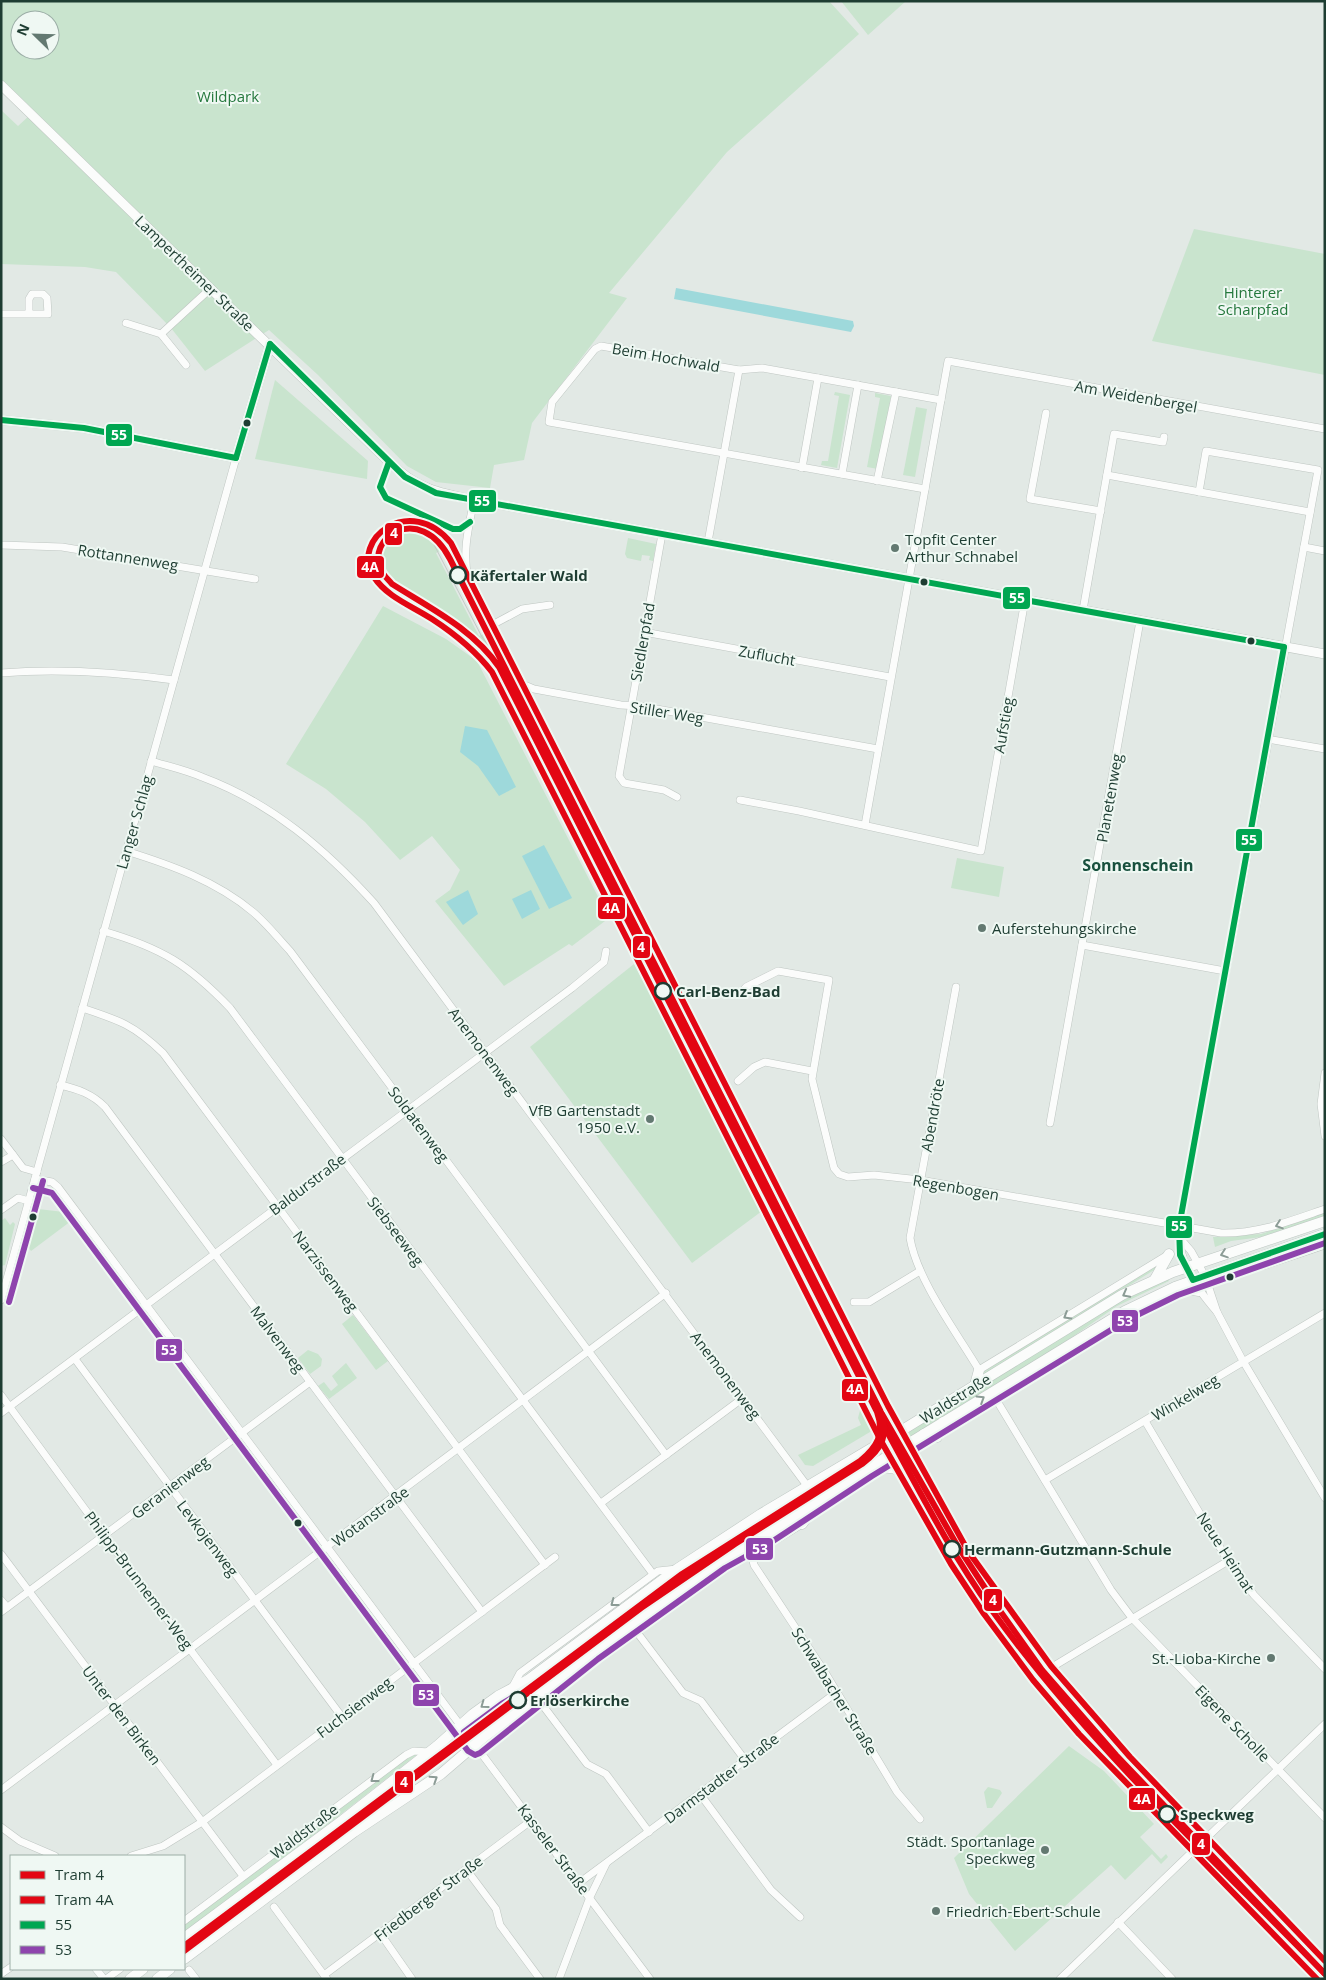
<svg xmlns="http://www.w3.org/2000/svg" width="1326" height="1980" font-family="'Open Sans',sans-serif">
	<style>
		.green { fill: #c9e4ce; fill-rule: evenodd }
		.water { fill: #9ed9db }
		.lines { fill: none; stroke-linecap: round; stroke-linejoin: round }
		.minor-casing { stroke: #bfc6c2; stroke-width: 8 }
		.tertiary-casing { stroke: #bfc6c2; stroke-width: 10 }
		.secondary-casing { stroke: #bdc6c2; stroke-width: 11 }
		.minor { stroke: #fbfcfb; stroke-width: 7 }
		.tertiary { stroke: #fbfcfb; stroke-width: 9 }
		.secondary { stroke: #fbfcfb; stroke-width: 10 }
		.tram { stroke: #c5cac8; stroke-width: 1 }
		.bus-1-casing { stroke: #eff8f3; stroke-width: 10 }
		.bus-2-casing { stroke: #eff8f3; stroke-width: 10 }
		.bus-1 { stroke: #00a651; stroke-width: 6 }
		.bus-2 { stroke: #8e44ad; stroke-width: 6 }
		.tram-1-casing { stroke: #eff8f3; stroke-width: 10 }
		.tram-2-casing { stroke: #eff8f3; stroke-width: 10 }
		.tram-1 { stroke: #e30613; stroke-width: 6 }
		.tram-2 { stroke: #e30613; stroke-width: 6 }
		.oneway { stroke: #8c9c96 }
		.bus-dot { fill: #1e3d32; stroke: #eff8f3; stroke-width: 2 }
		.poi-dot { fill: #637971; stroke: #eff8f3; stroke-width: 2 }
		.stop-dot { fill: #eff8f3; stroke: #1e3d32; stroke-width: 2.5 }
		.labels { text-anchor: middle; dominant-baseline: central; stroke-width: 4; stroke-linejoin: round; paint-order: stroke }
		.park-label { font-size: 15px; fill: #25783d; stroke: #eff8f3 }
		.street-label { font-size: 15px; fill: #1e3d32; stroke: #eff8f3 }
		.poi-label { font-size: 15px; fill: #1e3d32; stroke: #eff8f3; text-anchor: start }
		.stop-label { font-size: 15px; font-weight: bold; fill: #1e3d32; stroke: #eff8f3; text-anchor: start }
		.neighbourhood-label { font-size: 16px; font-weight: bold; fill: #18513e; stroke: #eff8f3 }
		.line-badge { stroke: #eff8f3; stroke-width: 2 }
		.badge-label { font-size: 14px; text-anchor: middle; font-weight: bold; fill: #fff }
	</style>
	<rect width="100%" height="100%" fill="#e2e9e5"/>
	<!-- green -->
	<g class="green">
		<path d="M1,1H829L859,34L727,152L609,293L627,298L532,423L524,460L494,465L490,488L436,482L407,466L318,375L269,330L205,371L171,328L116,272L85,267L1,264V110L18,126L30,115L1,85ZM20,20H50V50H20Z"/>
		<path d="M841,1H906L868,35Z"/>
		<path d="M1194,229L1325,254V375L1152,341Z"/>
		<path d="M275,380L368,461L367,479L255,459Z"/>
		<path d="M835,392L850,395L837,468L821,465L822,461H828L839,396L834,395Z"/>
		<path d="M875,393L891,396L878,469L867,467L880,398L875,397Z"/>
		<path d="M916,407L927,409L915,477L903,475Z"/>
		<path d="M411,522L438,535L446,548L436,553L479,636L492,630L681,999L678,1001L891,1419L880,1426L497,668C489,656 480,645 469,637C447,620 398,598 382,578C376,570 374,559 376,549C381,532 396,527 411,522Z"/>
		<path d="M628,538L656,544L653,561L649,560L650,556L642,555L641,561L627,558L625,554Z"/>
		<path d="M383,606L446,639L477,661L609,918L572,946L569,944L504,986L435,901L450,890L460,870L432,836L400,860L365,822L326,789L286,764Z"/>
		<path d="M957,858L1004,867L999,897L951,888Z"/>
		<path d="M634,964L755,1191L762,1211L692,1263L530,1047Z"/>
		<path d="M38,1209L64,1212L71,1221L31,1251L27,1245Z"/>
		<path d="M1325,1212V1216L1261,1237L1231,1241L1215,1247L1213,1237L1261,1234Z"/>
		<path d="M5,1218L10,1225L13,1222L15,1224L5,1265L1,1266V1221Z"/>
		<path d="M1158,1264L1159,1267L980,1377L985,1371Z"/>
		<path d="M1168,1279L1169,1281L1117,1306L1065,1342L907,1439L904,1434L1116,1304Z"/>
		<path d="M353,1315L388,1361L376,1370L342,1324Z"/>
		<path d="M308,1350L318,1354L322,1359L321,1366L310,1374L298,1358Z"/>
		<path d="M346,1363L357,1378L329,1399L318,1386L324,1382L331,1391L338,1385L332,1376Z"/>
		<path d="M862,1403L875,1429L813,1466L805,1465L798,1455L861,1425L858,1418Z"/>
		<path d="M912,1464C920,1484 934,1504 946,1523C996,1610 1057,1687 1126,1760L1113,1761L1044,1684L988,1610L902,1470Z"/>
		<path d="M767,1517L766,1530C690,1571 620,1626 555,1679L553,1676L495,1718L496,1720L479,1734L473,1727L474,1722C568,1655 665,1583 762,1518L763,1520Z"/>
		<path d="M777,1533L778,1535L753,1551L749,1558L733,1561L672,1602L571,1678L570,1676C631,1623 706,1573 777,1533Z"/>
		<path d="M1069,1746L1104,1771L1154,1824L1140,1837L1161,1859L1166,1854L1168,1857L1161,1864L1152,1854L1125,1880L1111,1865L1015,1951L969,1894L954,1858Z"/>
		<path d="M419,1753L340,1815L184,1932V1924L405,1759Z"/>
		<path d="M988,1787L1000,1790L1002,1793L992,1808H987L984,1792Z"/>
	</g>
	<!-- water -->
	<g class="water">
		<path d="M676,288L853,321L854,326L851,332L674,299Z"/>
		<path d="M465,726L487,730L516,787L499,796L478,766L460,752Z"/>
		<path d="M544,845L572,898L549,909L522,856Z"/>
		<path d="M468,890L478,914L463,925L446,902Z"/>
		<path d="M531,890L540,909L522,919L512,899Z"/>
	</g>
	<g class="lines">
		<!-- minor casing -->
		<g class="minor-casing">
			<g id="minor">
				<path d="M1,314H48L47,298L43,294H32L29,299V314"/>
				<path d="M126,323L161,334L186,365"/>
				<path d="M161,334L211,288"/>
				<path d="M1046,413L1030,499L1101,511"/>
				<path d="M802,468L818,378"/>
				<path d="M842,474L858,385"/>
				<path d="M1107,475L1310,512"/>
				<path d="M877,481L896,392"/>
				<path d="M925,489L549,422L552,402L595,349L601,346L739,370L762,368L941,400"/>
				<path d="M1199,492L1206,451L1318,470L1179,1227C1178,1263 1194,1285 1217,1312"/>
				<path d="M474,500C469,525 462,552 468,577L522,684L534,689L621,705L640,706L878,749"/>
				<path d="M662,534L619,776L624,783L664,790L677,797"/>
				<path d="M708,542L739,370"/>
				<path d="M1,545L62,547L255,579"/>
				<path d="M1304,547L1325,551"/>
				<path d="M1083,610L1114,434L1163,442L1164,437"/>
				<path d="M492,625L522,609L550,605"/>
				<path d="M644,632L890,677"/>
				<path d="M1,673C60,668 115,672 174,680"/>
				<path d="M1267,739L1325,749"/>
				<path d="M151,761C168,766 186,770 202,777C272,803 325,849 374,903L808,1487"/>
				<path d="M740,800L799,811L981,851L1025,600"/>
				<path d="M865,825L948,361L1325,429"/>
				<path d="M126,851C171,865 216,881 253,912C266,923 278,938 290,951L666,1455"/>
				<path d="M103,931C162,948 189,965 230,1008L653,1574"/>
				<path d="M1082,945L1225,971"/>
				<path d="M956,987L910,1238C917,1280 957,1333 979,1370L1166,1256"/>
				<path d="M741,993L746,987L778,971L829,980L812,1079L834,1168L839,1174L848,1177L874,1175L920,1180L1221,1233C1258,1234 1290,1221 1325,1209"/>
				<path d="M82,1008C119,1020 134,1025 163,1053L545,1565"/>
				<path d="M1325,1073L1321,1104L1325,1136"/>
				<path d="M738,1081L754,1067L765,1062L812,1071"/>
				<path d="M60,1085C78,1089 92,1094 105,1107L482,1612"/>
				<path d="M1050,1123L1140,621"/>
				<path d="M1,1139L23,1168L37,1172"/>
				<path d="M1,1162L13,1155"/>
				<path d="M35,1179L52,1182L58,1187L650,1979"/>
				<path d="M1,1210L18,1198L29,1201"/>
				<path d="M1179,1237L1191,1251L1205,1276L1217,1312L1243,1361L1325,1498"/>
				<path d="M1250,1261L1263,1266L1325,1245"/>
				<path d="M1,1300L236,458"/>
				<path d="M854,1302H869L920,1271"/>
				<path d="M75,1359L342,1717"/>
				<path d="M1,1395L104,1535L277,1765"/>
				<path d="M997,1401L1111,1590L1132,1618L1325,1818"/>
				<path d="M1,1413L572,988L604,962L606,951"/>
				<path d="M1145,1421L1228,1561L1254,1595L1325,1669"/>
				<path d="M937,1437L1107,1333L1121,1322L1125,1311"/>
				<path d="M914,1452V1459L964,1548L1022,1634L1049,1669L1096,1723L1202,1833L1234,1873L1325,1969"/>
				<path d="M890,1468L900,1473L973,1595L1046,1693L1183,1841L1231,1883L1323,1979"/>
				<path d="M1045,1480L1325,1313"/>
				<path d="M908,1486L924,1477"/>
				<path d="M601,1503L743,1398"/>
				<path d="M802,1524L755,1553L753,1561L754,1565L826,1674L897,1792L920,1819"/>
				<path d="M1,1554L243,1876"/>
				<path d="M1,1600L7,1607"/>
				<path d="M1,1612L310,1382"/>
				<path d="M639,1635L683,1693L701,1701L745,1760"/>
				<path d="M1034,1678L1228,1561"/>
				<path d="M512,1688L520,1673L658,1571L677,1569"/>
				<path d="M544,1707L587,1764L606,1774L649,1832"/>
				<path d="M1,1790L666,1293"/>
				<path d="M700,1794L771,1890L800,1917"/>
				<path d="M1,1827L20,1841L55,1856"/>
				<path d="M131,1856L163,1846L202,1822L555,1557"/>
				<path d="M466,1869L496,1909L500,1925L540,1979"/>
				<path d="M579,1883L837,1692"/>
				<path d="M274,1907L327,1979"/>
				<path d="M184,1921L406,1755L414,1751L429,1752"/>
				<path d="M1118,1922L1172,1979"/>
				<path d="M380,1933L412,1979"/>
				<path d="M96,1969L104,1979"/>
				<path d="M189,1970L196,1979"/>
				<path d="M1,1974L11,1967"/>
				<path d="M324,1975L532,1820"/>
				<path d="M106,1979L120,1969"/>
				<path d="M559,1979L590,1897L606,1864"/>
				<path d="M1060,1979L1325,1724"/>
			</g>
		</g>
		<!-- tertiary casing -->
		<g class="tertiary-casing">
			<g id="tertiary">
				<path d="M1,85L389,462C417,489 438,493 474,500L1325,654"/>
				<path d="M1,420L84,428L236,458L270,344"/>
			</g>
		</g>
		<!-- secondary casing -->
		<g class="secondary-casing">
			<g id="secondary">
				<path d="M1155,1279L1169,1254"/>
				<path d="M1176,1287L1199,1291"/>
				<path d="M975,1385L979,1370"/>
				<path d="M924,1434L937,1437L943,1422"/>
				<path d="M871,1466L890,1468"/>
				<path d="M802,1524L815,1506"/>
				<path d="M184,1938L343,1820L437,1746L473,1714L498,1696L528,1680L677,1569L761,1514L904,1429L1122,1295L1173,1272L1325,1221"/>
				<path d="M184,1959L354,1832L441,1774L484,1737L564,1677L593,1652L720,1561L765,1536L867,1469L1125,1311L1175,1287L1325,1234"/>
				<path d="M130,1979L143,1969"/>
				<path d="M157,1979L170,1969"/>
			</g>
		</g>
		<!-- minor -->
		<use href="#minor" class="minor"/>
		<!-- tertiary -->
		<use href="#tertiary" class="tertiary"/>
		<!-- secondary -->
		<use href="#secondary" class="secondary"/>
		<!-- tram -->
		<path class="tram" d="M400,530L416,529L430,537L482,637L501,661"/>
		<!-- bus-1 casing -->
		<g class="bus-1-casing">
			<g id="bus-1">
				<path d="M270,344L405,477L436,493L1284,647"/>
				<path d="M1,420L84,428L236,458"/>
				<path d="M236,458L270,344"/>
				<path d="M389,462L380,487L386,498L453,529H460L470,522"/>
				<path d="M1284,647L1179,1227L1180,1255L1193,1280L1325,1234"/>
			</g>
		</g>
		<!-- bus-2 casing -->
		<g class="bus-2-casing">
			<g id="bus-2">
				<path d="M33,1188L52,1193L468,1751L475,1755L480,1753L598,1659L725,1568L770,1543L872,1476L1129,1319L1178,1295L1325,1243"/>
				<path d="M9,1302L43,1181"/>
				<path d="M464,1732L503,1703L547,1677"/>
			</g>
		</g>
		<!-- bus-1 -->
		<use href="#bus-1" class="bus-1"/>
		<!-- bus-2 -->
		<use href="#bus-2" class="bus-2"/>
		<!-- tram-1 casing -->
		<g class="tram-1-casing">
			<g id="tram-1">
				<path d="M882,1414L957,1545L998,1608L1042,1670L1116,1755L1325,1974"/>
				<path d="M879,1417C915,1482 948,1549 991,1609C1086,1742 1211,1857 1325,1974"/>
				<path d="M184,1946L682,1574L860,1461C877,1447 885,1434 877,1412L499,667C473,629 430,608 392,584C389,580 384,576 382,572C363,538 420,501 450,559L880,1410C890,1434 882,1449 862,1464L735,1544L641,1608L184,1951"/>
			</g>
		</g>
		<!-- tram-2 casing -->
		<g class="tram-2-casing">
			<path id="tram-2" d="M1317,1979L1079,1734L1033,1680L984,1614L951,1564L881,1441L492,672C475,650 455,634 432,619C412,606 387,597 374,577C349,539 411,493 451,543L888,1406L968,1551L1051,1666L1130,1757L1325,1961"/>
		</g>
		<!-- tram-1 -->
		<use href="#tram-1" class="tram-1"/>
		<!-- tram-2 -->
		<use href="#tram-2" class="tram-2"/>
	</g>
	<!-- one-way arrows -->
	<defs><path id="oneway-chevron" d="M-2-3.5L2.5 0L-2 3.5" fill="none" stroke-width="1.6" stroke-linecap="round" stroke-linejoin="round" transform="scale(1.25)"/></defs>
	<g class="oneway">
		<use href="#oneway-chevron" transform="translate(1279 1225) rotate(161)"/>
		<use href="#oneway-chevron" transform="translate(1224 1254) rotate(161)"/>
		<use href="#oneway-chevron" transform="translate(1126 1294) rotate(152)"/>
		<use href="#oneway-chevron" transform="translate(1067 1316) rotate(149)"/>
		<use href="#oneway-chevron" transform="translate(981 1399) rotate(-32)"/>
		<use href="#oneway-chevron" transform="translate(614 1603) rotate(143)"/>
		<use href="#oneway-chevron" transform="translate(484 1705) rotate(144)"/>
		<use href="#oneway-chevron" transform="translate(374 1779) rotate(143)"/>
		<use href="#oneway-chevron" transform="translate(434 1779) rotate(-33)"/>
	</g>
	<!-- markers -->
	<g class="bus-dot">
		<circle cx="247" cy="423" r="4.5"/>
		<circle cx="924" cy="582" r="4.5"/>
		<circle cx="1251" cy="641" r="4.5"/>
		<circle cx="33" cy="1217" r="4.5"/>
		<circle cx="1230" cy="1277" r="4.5"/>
		<circle cx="298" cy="1523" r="4.5"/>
	</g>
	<g class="poi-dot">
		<circle cx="895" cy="548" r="5"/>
		<circle cx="982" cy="928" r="5"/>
		<circle cx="650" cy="1119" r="5"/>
		<circle cx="1271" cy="1658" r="5"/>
		<circle cx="1045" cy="1850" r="5"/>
		<circle cx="936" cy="1911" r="5"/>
	</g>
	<g class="stop-dot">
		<circle cx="458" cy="575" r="8"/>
		<circle cx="663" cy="991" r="8"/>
		<circle cx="952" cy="1549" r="8"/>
		<circle cx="518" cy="1700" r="8"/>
		<circle cx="1167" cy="1814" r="8"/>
	</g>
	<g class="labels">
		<!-- park labels -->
		<g class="park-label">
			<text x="228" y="96">Wildpark</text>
			<text x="1253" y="292">Hinterer<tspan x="1253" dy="17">Scharpfad</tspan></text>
		</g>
		<!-- street labels -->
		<g class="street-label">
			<text transform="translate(195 273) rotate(44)">Lampertheimer Straße</text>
			<text transform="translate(666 357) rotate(10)">Beim Hochwald</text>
			<text transform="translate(1136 396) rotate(10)">Am Weidenbergel</text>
			<text transform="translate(128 557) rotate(9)">Rottannenweg</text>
			<text transform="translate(642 642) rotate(-80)">Siedlerpfad</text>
			<text transform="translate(767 655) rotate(10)">Zuflucht</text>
			<text transform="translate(667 712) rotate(9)">Stiller Weg</text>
			<text transform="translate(1003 725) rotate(-80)">Aufstieg</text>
			<text transform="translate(1109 798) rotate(-80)">Planetenweg</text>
			<text transform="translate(134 822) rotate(-74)">Langer Schlag</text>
			<text transform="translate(484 1051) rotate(53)">Anemonenweg</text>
			<text transform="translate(932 1115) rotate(-80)">Abendröte</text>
			<text transform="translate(419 1124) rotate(53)">Soldatenweg</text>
			<text transform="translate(307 1184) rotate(-37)">Baldurstraße</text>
			<text transform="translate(956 1187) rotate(10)">Regenbogen</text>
			<text transform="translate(396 1231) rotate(53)">Siebseeweg</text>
			<text transform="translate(326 1271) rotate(53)">Narzissenweg</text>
			<text transform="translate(278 1339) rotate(53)">Malvenweg</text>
			<text transform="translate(726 1375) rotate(53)">Anemonenweg</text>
			<text transform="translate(1185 1397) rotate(-31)">Winkelweg</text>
			<text transform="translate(955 1398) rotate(-32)">Waldstraße</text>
			<text transform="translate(170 1487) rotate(-37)">Geranienweg</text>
			<text transform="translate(370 1516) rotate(-36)">Wotanstraße</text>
			<text transform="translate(208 1538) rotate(53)">Levkojenweg</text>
			<text transform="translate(1226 1552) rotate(57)">Neue Heimat</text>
			<text transform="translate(139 1580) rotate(53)">Philipp-Brunnemer-Weg</text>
			<text transform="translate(835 1691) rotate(58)">Schwalbacher Straße</text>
			<text transform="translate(354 1707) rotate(-37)">Fuchsienweg</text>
			<text transform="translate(122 1715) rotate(53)">Unter den Birken</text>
			<text transform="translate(1233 1723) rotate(46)">Eigene Scholle</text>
			<text transform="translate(721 1778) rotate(-37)">Darmstadter Straße</text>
			<text transform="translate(304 1831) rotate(-37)">Waldstraße</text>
			<text transform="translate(554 1849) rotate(53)">Kasseler Straße</text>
			<text transform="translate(428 1898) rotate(-37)">Friedberger Straße</text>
		</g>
		<!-- poi labels -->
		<g class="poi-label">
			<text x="905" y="539">Topfit Center<tspan x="905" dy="17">Arthur Schnabel</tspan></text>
			<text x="992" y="928">Auferstehungskirche</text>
			<text x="640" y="1110" text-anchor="end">VfB Gartenstadt<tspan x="640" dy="17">1950 e.V.</tspan></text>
			<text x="1261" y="1658" text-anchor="end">St.-Lioba-Kirche</text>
			<text x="1035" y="1841" text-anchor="end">Städt. Sportanlage<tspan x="1035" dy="17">Speckweg</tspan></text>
			<text x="946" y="1911">Friedrich-Ebert-Schule</text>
		</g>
		<!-- stop labels -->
		<g class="stop-label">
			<text x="470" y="575">Käfertaler Wald</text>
			<text x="676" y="991">Carl-Benz-Bad</text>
			<text x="964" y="1549">Hermann-Gutzmann-Schule</text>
			<text x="530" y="1700">Erlöserkirche</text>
			<text x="1180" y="1814">Speckweg</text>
		</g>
		<!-- neighbourhood labels -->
		<g class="neighbourhood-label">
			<text x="1138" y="865">Sonnenschein</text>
		</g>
	</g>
	<g class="line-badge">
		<rect x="105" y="423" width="28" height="24" rx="5" fill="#00a651"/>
		<rect x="468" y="489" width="29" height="24" rx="5" fill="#00a651"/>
		<rect x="384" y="522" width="19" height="24" rx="5" fill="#e30613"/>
		<rect x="356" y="555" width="29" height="24" rx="5" fill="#e30613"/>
		<rect x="1002" y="586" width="29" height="24" rx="5" fill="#00a651"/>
		<rect x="1235" y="828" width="28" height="24" rx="5" fill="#00a651"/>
		<rect x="597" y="896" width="29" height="24" rx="5" fill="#e30613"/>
		<rect x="632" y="935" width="19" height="24" rx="5" fill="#e30613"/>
		<rect x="1165" y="1215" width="28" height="24" rx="5" fill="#00a651"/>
		<rect x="1111" y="1309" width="28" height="24" rx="5" fill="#8e44ad"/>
		<rect x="155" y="1338" width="28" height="24" rx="5" fill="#8e44ad"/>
		<rect x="841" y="1378" width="28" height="24" rx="5" fill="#e30613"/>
		<rect x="745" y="1537" width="29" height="24" rx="5" fill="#8e44ad"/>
		<rect x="983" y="1588" width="20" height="24" rx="5" fill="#e30613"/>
		<rect x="412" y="1683" width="28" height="24" rx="5" fill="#8e44ad"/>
		<rect x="394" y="1770" width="20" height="24" rx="5" fill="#e30613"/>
		<rect x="1128" y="1787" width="28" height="24" rx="5" fill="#e30613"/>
		<rect x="1191" y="1832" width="20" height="24" rx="5" fill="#e30613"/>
	</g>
	<g class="badge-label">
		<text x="119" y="440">55</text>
		<text x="482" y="506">55</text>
		<text x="394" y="538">4</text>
		<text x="370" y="572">4A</text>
		<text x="1017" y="603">55</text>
		<text x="1249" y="845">55</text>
		<text x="611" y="913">4A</text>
		<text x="641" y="952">4</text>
		<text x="1179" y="1231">55</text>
		<text x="1125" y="1326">53</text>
		<text x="169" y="1355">53</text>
		<text x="855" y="1394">4A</text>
		<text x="760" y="1554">53</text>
		<text x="993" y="1605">4</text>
		<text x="426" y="1700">53</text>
		<text x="404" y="1787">4</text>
		<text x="1142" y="1804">4A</text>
		<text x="1201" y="1849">4</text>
	</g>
	<!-- border -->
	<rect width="1326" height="1980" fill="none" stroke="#1e3d32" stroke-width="5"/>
	<!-- legend -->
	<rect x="10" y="1855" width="175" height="115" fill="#eff8f3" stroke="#9bada6"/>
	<rect x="20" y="1871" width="25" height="8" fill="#e30613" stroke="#9bada6"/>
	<text x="55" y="1880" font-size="15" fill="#1e3d32">Tram 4</text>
	<rect x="20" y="1896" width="25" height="8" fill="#e30613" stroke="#9bada6"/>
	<text x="55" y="1905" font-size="15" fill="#1e3d32">Tram 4A</text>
	<rect x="20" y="1921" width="25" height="8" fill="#00a651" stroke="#9bada6"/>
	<text x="55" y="1930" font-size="15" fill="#1e3d32">55</text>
	<rect x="20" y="1946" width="25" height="8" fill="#8e44ad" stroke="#9bada6"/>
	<text x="55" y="1955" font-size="15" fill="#1e3d32">53</text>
	<!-- north arrow -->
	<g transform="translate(35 35) rotate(293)"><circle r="24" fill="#eff8f3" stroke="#9bada6"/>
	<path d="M0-4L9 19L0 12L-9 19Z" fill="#637971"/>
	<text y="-8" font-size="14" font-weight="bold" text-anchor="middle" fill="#1e3d32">N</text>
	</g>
</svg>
